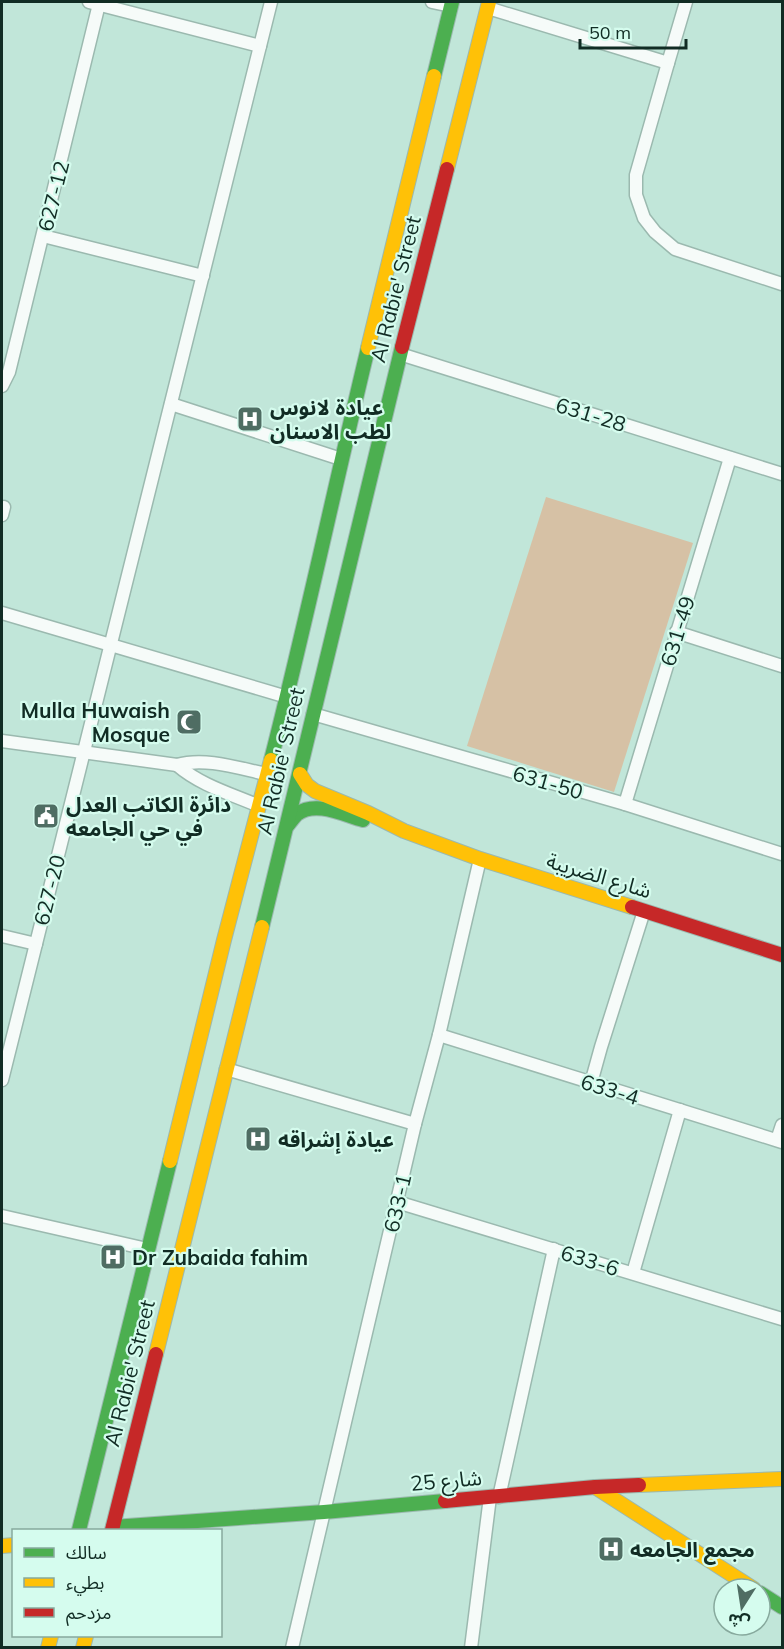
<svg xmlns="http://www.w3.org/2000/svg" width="784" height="1649" font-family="Mulish,'Noto Sans Arabic',sans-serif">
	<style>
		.green { fill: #d6c1a5 }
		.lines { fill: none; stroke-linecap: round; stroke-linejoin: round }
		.street-casing { stroke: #9bb9af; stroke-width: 15 }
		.fast-casing { stroke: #9bb9af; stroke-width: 16 }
		.slow-casing { stroke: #9bb9af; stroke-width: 16 }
		.jam-casing { stroke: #9bb9af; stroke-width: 16 }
		.street { stroke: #f6fbf9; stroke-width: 12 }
		.fast { stroke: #4caf50; stroke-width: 14 }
		.slow { stroke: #ffc107; stroke-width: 14 }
		.jam { stroke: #c62828; stroke-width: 14 }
		.labels { text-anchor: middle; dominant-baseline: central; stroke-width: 4.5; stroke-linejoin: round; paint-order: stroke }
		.street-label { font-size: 21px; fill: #112c24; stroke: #d5fcee }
		.poi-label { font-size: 21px; font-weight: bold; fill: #112c24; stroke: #d5fcee; text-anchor: start }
	</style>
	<rect width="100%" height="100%" fill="#c1e6d9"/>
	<!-- green -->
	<path class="green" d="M546,497L693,543L614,792L467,746Z"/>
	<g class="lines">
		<!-- street casing -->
		<g class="street-casing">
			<g id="street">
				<path d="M89,2L260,46"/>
				<path d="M432,2L451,6"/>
				<path d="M488,8L668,63L686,2"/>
				<path d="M668,63L636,175V195L644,218L655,232L675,249L782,284"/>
				<path d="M43,236L203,276"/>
				<path d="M400,354L782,474"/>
				<path d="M2,386L9,372L99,4"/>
				<path d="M171,404L341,459"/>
				<path d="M2,515L4,507"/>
				<path d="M2,613L287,697"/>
				<path d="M676,632L782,666"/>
				<path d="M313,714L625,804L782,854"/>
				<path d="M2,741L177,765C205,757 238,768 266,774"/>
				<path d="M177,765C200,785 231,794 259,806"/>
				<path d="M625,804L730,458"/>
				<path d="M2,936L36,944"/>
				<path d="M439,1035L782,1142"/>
				<path d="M226,1069L415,1124"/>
				<path d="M2,1080L271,2"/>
				<path d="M591,1083L601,1047L644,911"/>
				<path d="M777,1140L782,1125"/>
				<path d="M397,1202L782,1319"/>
				<path d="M2,1216L147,1249"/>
				<path d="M633,1273L680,1110"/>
				<path d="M499,1497L554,1249"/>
				<path d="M292,1648L415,1124L439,1035L480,859"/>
				<path d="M471,1648L490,1497"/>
			</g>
		</g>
		<!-- fast casing -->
		<g class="fast-casing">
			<g id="fast">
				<path d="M434,76L452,2"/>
				<path d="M271,760C306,623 335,485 368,348"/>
				<path d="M288,825C291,821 294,817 297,814C316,800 344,815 363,820"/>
				<path d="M262,927L402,347"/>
				<path d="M113,1527L324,1512L445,1501"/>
				<path d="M79,1530L170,1161"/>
				<path d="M760,1593L782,1607"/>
			</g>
		</g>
		<!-- slow casing -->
		<g class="slow-casing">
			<g id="slow">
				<path d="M447,169L489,2"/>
				<path d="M368,348L434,76"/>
				<path d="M300,774L307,785L315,791L368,813L404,831L480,859L632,907"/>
				<path d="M170,1161L224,940L271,760"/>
				<path d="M156,1354L262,927"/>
				<path d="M639,1485L782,1479"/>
				<path d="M595,1487L754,1589"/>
				<path d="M2,1546L14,1545"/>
				<path d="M48,1648L51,1636"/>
				<path d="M83,1648L86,1636"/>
			</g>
		</g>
		<!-- jam casing -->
		<g class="jam-casing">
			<g id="jam">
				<path d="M402,347L447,169"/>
				<path d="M632,907L782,955"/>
				<path d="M445,1501L595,1487L639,1485"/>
				<path d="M112,1530L156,1354"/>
			</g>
		</g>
		<!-- street -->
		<use href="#street" class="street"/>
		<!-- fast -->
		<use href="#fast" class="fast"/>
		<!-- slow -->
		<use href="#slow" class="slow"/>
		<!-- jam -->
		<use href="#jam" class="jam"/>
	</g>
	<!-- icons -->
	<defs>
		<g id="hospital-square" transform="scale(1.35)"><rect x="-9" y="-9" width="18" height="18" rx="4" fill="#4f6d63" stroke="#d5fcee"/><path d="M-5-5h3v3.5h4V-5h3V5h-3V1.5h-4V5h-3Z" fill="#fff"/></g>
		<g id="mosque-square" transform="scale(1.35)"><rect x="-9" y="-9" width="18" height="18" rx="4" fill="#4f6d63" stroke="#d5fcee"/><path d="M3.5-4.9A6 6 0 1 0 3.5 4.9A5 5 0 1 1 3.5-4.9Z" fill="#fff"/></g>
		<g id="civic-square" transform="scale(1.35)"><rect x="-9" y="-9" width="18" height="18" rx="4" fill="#4f6d63" stroke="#d5fcee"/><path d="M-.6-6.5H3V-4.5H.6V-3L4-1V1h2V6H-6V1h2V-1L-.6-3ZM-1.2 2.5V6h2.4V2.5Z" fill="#fff"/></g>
	</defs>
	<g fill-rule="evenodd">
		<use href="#hospital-square" x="250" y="419"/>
		<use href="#mosque-square" x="189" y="722"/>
		<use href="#civic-square" x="46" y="816"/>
		<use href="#hospital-square" x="258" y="1139"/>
		<use href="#hospital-square" x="113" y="1257"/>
		<use href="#hospital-square" x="611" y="1549"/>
	</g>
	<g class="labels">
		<!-- street labels -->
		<g class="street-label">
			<text transform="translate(53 196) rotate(-76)">627-12</text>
			<text transform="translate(395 289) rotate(-76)">Al Rabie' Street</text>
			<text transform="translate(591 414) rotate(17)">631-28</text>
			<text transform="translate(677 631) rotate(-73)">631-49</text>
			<text transform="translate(280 761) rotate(-77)">Al Rabie' Street</text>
			<text transform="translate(548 782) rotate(16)">631-50</text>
			<text transform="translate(599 875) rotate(17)">شارع الضريبة</text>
			<text transform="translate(49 890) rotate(-76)">627-20</text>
			<text transform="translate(610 1089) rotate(17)">633-4</text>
			<text transform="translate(397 1203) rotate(-77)">633-1</text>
			<text transform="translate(590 1260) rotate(17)">633-6</text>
			<text transform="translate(129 1373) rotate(-76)">Al Rabie' Street</text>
			<text transform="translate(446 1480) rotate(-5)">شارع 25</text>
		</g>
		<!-- poi labels -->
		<g class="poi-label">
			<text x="270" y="407">عيادة لانوس<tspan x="270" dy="24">لطب الاسنان</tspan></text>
			<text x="170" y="710" text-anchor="end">Mulla Huwaish<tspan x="170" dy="24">Mosque</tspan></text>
			<text x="66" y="804">دائرة الكاتب العدل<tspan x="66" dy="24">في حي الجامعه</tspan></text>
			<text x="278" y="1139">عيادة إشراقه</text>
			<text x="132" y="1257">Dr Zubaida fahim</text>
			<text x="630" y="1549">مجمع الجامعه</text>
		</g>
	</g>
	<!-- border -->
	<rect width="784" height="1649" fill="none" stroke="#112c24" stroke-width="6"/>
	<!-- legend -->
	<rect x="12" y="1529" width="210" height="108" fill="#d5fcee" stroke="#87a99d" stroke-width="1.5"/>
	<rect x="24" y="1548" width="30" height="9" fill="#4caf50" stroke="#87a99d" stroke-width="1.5"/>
	<text x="66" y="1559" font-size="18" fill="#112c24">سالك</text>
	<rect x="24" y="1578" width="30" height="9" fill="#ffc107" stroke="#87a99d" stroke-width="1.5"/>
	<text x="66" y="1589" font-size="18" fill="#112c24">بطيء</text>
	<rect x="24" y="1608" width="30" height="9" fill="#c62828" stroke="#87a99d" stroke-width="1.5"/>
	<text x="66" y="1619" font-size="18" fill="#112c24">مزدحم</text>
	<!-- north arrow -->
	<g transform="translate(742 1607) rotate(192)"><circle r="28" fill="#d5fcee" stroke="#87a99d" stroke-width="1.5"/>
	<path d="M0-4.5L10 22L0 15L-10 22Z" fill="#4f6d63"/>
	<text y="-9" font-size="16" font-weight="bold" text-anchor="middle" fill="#112c24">ش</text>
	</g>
	<!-- scale -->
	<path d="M580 39v9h106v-9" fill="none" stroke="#112c24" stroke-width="3"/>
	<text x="589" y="39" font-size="18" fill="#112c24" stroke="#d5fcee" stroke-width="4.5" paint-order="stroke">50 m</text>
</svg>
